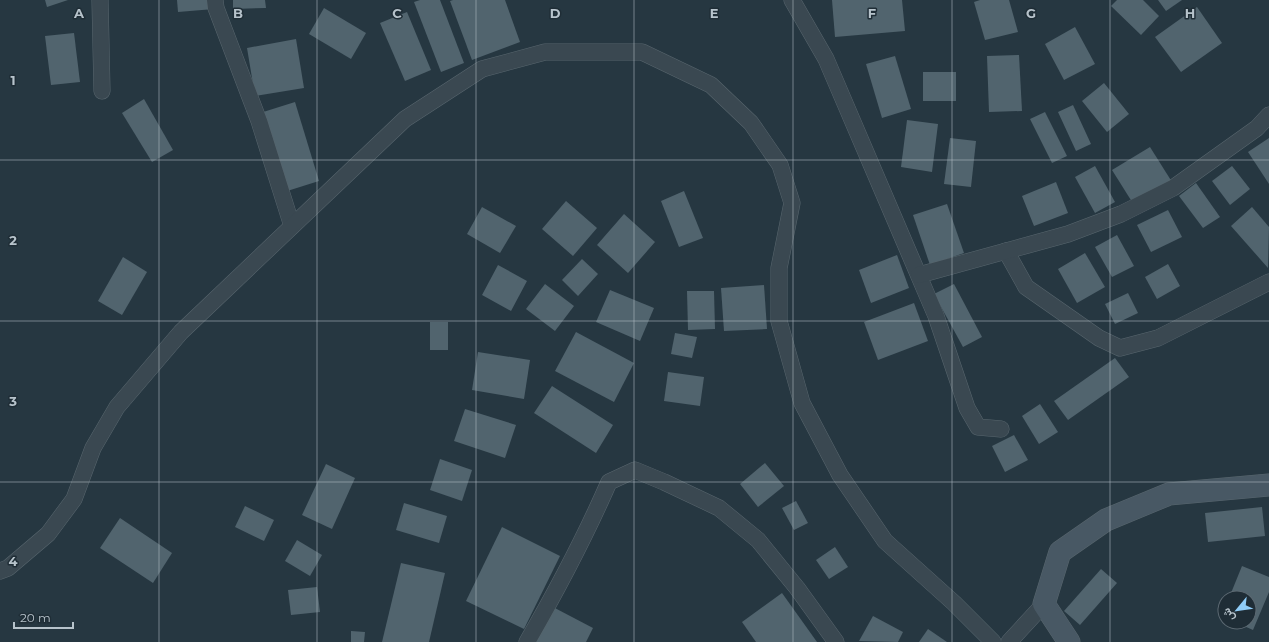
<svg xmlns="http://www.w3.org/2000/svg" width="1269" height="642" font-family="Montserrat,Vazirmatn,sans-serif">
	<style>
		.building { fill: #51646e }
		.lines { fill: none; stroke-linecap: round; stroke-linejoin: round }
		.minor-casing { stroke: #58666e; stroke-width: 17 }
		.secondary-casing { stroke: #58666e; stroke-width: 23 }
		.minor { stroke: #3a4851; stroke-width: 16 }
		.secondary { stroke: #485864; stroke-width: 22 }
		.grid { fill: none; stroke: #b7c3cb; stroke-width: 1; stroke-opacity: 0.55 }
		.grid-label { font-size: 13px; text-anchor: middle; font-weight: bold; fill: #b7c3cb; stroke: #1f2d36; stroke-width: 3; stroke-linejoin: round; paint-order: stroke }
	</style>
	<rect width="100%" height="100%" fill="#263741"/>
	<!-- building -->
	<g class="building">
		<path d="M45,0H68L47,7Z"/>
		<path d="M177,0H213L214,9L178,12Z"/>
		<path d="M233,0H265L266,8L233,9Z"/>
		<path d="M420,0H440L464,63L441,72L414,2Z"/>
		<path d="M453,0H505L520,42L472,60L450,1Z"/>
		<path d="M832,0H902L905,31L835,37Z"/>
		<path d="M980,0H1009L1018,32L985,40L974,2Z"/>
		<path d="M1117,0H1143L1159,16L1141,35L1111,6Z"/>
		<path d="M1158,0H1182L1166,11Z"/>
		<path d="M1197,7L1222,43L1181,72L1155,37Z"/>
		<path d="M324,8L366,33L351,59L309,34Z"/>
		<path d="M407,12L431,70L405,81L380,23Z"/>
		<path d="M1075,27L1095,64L1064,80L1045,44Z"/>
		<path d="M74,33L80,82L51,85L45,36Z"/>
		<path d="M296,39L304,88L255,96L247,48Z"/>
		<path d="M1019,55L1022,111L989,112L987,56Z"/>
		<path d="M895,56L911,109L882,118L866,64Z"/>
		<rect x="923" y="72" width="33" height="29"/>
		<path d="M1104,83L1129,114L1107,132L1082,101Z"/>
		<path d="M144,99L173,150L152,162L122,113Z"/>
		<path d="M295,102L319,181L284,192L260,113Z"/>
		<path d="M1073,105L1091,144L1076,151L1058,112Z"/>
		<path d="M1045,112L1067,156L1052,163L1030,119Z"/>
		<path d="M907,120L938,124L932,172L901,167Z"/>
		<path d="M950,138L976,141L971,187L944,184Z"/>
		<path d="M1269,138V184L1248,152Z"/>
		<path d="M1150,147L1172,182L1134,205L1112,170Z"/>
		<path d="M1095,166L1115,202L1095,213L1075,177Z"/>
		<path d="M1232,166L1250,189L1230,205L1212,181Z"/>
		<path d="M1056,182L1068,213L1034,226L1022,196Z"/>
		<path d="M1196,183L1220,217L1203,228L1179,196Z"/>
		<path d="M684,191L703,238L679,247L661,201Z"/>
		<path d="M566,201L597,228L573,256L542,229Z"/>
		<path d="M947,204L964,253L930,265L913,215Z"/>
		<path d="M482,207L516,226L500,253L467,234Z"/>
		<path d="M1252,207L1269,227L1268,268L1231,226Z"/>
		<path d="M1168,210L1182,237L1151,252L1137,225Z"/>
		<path d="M624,214L655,242L628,273L597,245Z"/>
		<path d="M1117,235L1134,266L1112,277L1095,247Z"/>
		<path d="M1085,253L1105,287L1077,303L1058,269Z"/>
		<path d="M897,255L909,288L871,303L859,270Z"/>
		<path d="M123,257L147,272L122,315L98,301Z"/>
		<path d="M582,259L598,274L578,296L562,280Z"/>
		<path d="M1168,264L1180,286L1157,299L1145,277Z"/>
		<path d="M498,265L527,281L511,311L482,295Z"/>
		<path d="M545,284L574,306L555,331L526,309Z"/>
		<path d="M954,284L982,337L963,347L934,294Z"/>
		<path d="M764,285L767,329L724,331L721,288Z"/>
		<path d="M610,290L654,308L640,341L596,322Z"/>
		<path d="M687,291H714L715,329L688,330Z"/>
		<path d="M1128,293L1138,313L1115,324L1105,304Z"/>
		<path d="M914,303L928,341L878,360L864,322Z"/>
		<rect x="430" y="322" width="18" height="28"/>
		<path d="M576,332L634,363L614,402L555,371Z"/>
		<path d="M675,333L697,337L692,358L671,354Z"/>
		<path d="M478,352L530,360L524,399L472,390Z"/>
		<path d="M1115,358L1129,377L1068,420L1054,401Z"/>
		<path d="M668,372L704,377L700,406L664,401Z"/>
		<path d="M552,386L613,425L596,453L534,413Z"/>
		<path d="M1040,404L1058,432L1039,444L1022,416Z"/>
		<path d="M465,409L516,425L505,458L454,441Z"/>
		<path d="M1014,435L1028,460L1005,472L992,446Z"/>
		<path d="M440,459L472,470L462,501L430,490Z"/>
		<path d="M765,463L784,486L758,507L740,484Z"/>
		<path d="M326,464L355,478L332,529L302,515Z"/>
		<path d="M796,501L808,523L794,530L782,508Z"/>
		<path d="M404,503L447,516L439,543L396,530Z"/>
		<path d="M245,506L274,520L264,541L235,527Z"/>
		<path d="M1262,507L1265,536L1208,542L1205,513Z"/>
		<path d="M120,518L172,553L153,583L100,548Z"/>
		<path d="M502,527L560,556L524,629L466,601Z"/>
		<path d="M297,540L322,555L310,576L285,561Z"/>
		<path d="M835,547L848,567L829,579L816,560Z"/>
		<path d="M401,563L445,573L429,642H382Z"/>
		<path d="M1242,566L1269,577V592L1253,630L1235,622H1249V598H1229Z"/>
		<path d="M1101,569L1117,583L1080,625L1064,611Z"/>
		<path d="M317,587L320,612L291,615L288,590Z"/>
		<path d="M782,593L817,642H756L742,622Z"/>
		<path d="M551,606L593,628L586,642H532Z"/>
		<path d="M1225,607V617L1221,616Z"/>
		<path d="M873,616L903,632L898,642L859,641Z"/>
		<path d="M928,629L947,642H919Z"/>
		<path d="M351,631L365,632L364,642H351Z"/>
	</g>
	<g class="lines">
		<!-- minor casing -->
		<g class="minor-casing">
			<g id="minor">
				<path d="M100,0L102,91"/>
				<path d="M215,0L216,8L259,121L292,226"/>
				<path d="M792,0L826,59L936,316L967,408L978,427L1001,429"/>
				<path d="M1006,251L1026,287L1099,338L1120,348L1158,338L1269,282"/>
				<path d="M919,275L1068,234L1121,214L1173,188L1257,128L1269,115"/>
				<path d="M0,571L8,568L48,534L74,499L93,448L117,407L181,332L405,119L482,69L545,52H642L711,85L751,123L780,165L792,203L779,268V321L802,403L840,475L885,541L954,603L993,642"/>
				<path d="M527,642C557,590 585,537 609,482L635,470L664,482L719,508L758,540L797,588L836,642"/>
				<path d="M1009,642L1044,604"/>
			</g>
		</g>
		<!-- secondary casing -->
		<g class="secondary-casing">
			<path id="secondary" d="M1069,642L1044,604L1060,552L1106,520L1169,494L1269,485"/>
		</g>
		<!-- minor -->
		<use href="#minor" class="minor"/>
		<!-- secondary -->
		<use href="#secondary" class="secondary"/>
	</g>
	<!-- grid -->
	<path class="grid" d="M159,0V642M317,0V642M476,0V642M634,0V642M793,0V642M952,0V642M1110,0V642M0,160H1269M0,321H1269M0,482H1269"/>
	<g class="grid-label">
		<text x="79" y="18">A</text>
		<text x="238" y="18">B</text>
		<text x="397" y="18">C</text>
		<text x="555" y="18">D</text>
		<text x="714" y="18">E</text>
		<text x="872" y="18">F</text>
		<text x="1031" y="18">G</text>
		<text x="1190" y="18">H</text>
		<text x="13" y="85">1</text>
		<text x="13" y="245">2</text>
		<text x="13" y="406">3</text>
		<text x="13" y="566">4</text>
	</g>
	<!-- north arrow -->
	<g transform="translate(1237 610) rotate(241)"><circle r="19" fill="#1f2d36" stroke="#5c6972"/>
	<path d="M0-3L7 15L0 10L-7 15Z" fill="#8fcdf8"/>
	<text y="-6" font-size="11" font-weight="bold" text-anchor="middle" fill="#b7c3cb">ش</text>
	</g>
	<!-- scale -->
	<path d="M14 622v6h59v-6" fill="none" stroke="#b7c3cb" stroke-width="2"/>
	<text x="20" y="622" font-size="12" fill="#b7c3cb" stroke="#1f2d36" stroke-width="3" paint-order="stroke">20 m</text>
</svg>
